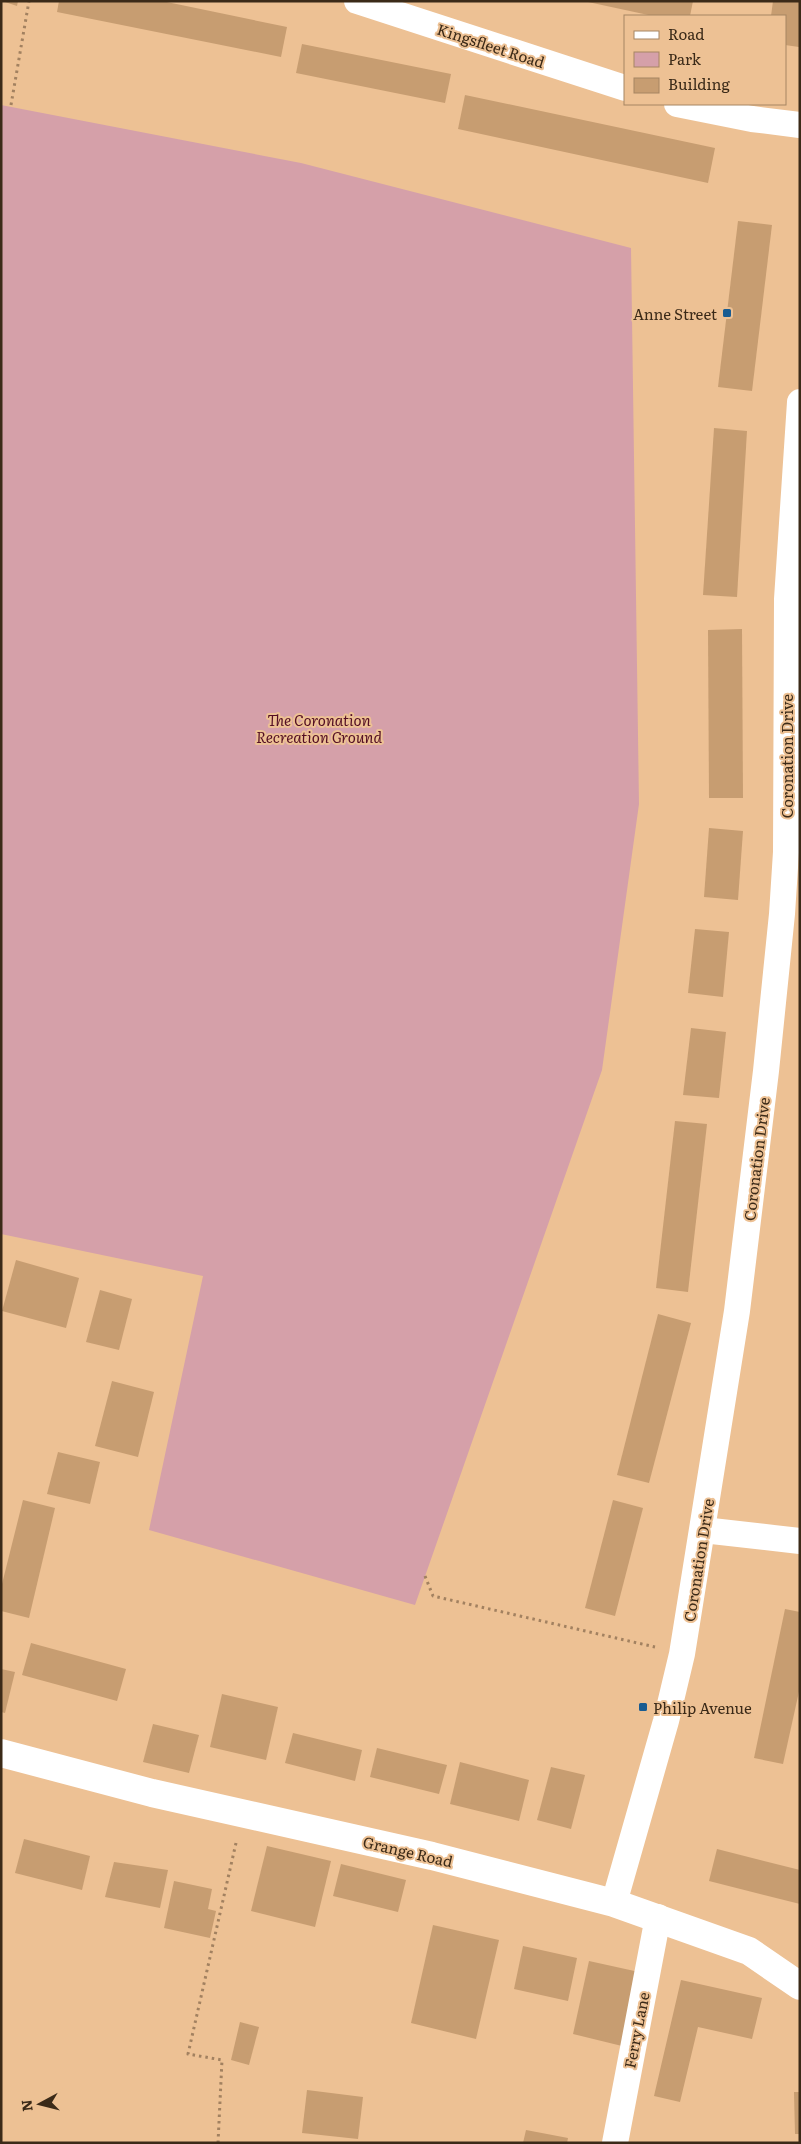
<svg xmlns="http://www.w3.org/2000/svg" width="801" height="2144" font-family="Literata,serif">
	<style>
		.green { fill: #d5a0a9 }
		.building { fill: #c79d71 }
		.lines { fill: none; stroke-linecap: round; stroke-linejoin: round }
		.path { stroke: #a28160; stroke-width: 3; stroke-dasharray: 2.5 4; stroke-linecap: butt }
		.street { stroke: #fff; stroke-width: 26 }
		.secondary { stroke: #fff; stroke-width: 28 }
		.poi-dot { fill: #195c91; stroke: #edc194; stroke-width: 2 }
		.labels { text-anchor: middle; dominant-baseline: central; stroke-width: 4; stroke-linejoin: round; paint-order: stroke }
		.street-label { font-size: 15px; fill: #3b2a18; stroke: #edc194 }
		.poi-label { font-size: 15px; fill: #3b2a18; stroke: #edc194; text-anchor: end }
		.park-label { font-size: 15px; font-style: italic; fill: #530e24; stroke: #edc194 }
	</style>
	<rect width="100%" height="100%" fill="#edc194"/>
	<!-- green -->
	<path class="green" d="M1,105L301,163L631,248L639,804L602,1070L415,1605L149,1530L203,1276L1,1234Z"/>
	<!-- building -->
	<g class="building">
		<path d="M2,1H18L17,6Z"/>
		<path d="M59,1H162L287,27L281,57L57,12Z"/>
		<path d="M693,1L690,16H653L588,2Z"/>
		<path d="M773,1H800L799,47L785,45V16H771Z"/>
		<path d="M302,44L451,74L445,103L296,73Z"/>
		<path d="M465,95L715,148L708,183L458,129Z"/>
		<path d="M738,221L772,225L752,391L718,387Z"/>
		<path d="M714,428L747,431L737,597L703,595Z"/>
		<path d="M742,629L743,798H709L708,630Z"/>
		<path d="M709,828L743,831L738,900L704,897Z"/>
		<path d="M695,929L729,932L723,997L688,993Z"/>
		<path d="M691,1028L726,1032L719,1098L683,1095Z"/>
		<path d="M675,1121L707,1124L688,1292L656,1288Z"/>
		<path d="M16,1260L79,1278L66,1328L2,1311Z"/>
		<path d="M100,1290L132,1299L119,1350L86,1342Z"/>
		<path d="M658,1314L691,1323L649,1483L617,1475Z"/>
		<path d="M112,1381L154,1392L138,1457L95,1446Z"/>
		<path d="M58,1452L100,1462L90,1504L47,1494Z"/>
		<path d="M23,1500L55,1508L29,1618L1,1611V1588Z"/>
		<path d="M613,1500L643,1508L615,1616L585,1608Z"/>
		<path d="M785,1609L800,1612V1687L783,1764L754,1758Z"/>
		<path d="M31,1643L126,1669L117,1701L22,1675Z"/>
		<path d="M1,1669L15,1672L5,1713L1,1712Z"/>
		<path d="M222,1694L278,1707L266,1760L210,1747Z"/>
		<path d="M153,1724L199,1735L189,1773L143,1762Z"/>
		<path d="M293,1733L362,1750L355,1781L285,1763Z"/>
		<path d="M377,1748L447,1765L439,1794L370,1777Z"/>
		<path d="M460,1762L529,1780L519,1821L450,1804Z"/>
		<path d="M551,1767L585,1775L571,1829L537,1820Z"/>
		<path d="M24,1839L90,1856L82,1890L15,1873Z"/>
		<path d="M267,1846L331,1861L315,1927L251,1911Z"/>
		<path d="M717,1849L800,1870V1904L709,1881Z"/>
		<path d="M114,1862L168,1870L160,1908L105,1897Z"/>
		<path d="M341,1864L406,1880L398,1912L333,1896Z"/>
		<path d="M174,1881L212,1889L208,1909L216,1911L210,1938L164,1928Z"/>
		<path d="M433,1925L499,1940L476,2039L411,2023Z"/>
		<path d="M523,1946L577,1958L568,2001L514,1989Z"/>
		<path d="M589,1961L639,1972L622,2046L573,2034Z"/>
		<path d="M681,1980L762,1998L752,2039L698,2027L680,2102L654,2096Z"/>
		<path d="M240,2022L259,2027L249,2065L231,2060Z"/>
		<path d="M307,2090L363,2097L358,2139L302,2133Z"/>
		<path d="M794,2092H800V2134H795Z"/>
		<path d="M526,2130L568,2138L567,2143H523Z"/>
	</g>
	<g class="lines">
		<!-- path -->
		<g class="path">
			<path d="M11,105L29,1"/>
			<path d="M425,1576L433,1596L655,1647"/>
			<path d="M218,2143L222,2060L188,2054L236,1843"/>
		</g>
		<!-- street -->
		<g class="street">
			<path d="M357,1L625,88"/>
			<path d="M677,104L752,119L800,125"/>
			<path d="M703,1530L800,1541"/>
			<path d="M614,1903L666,1721L682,1654L737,1311L766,1071L782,914L786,852L787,599L800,402"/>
			<path d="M615,2143L658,1917"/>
		</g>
		<!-- secondary -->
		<path class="secondary" d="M1,1753L152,1793L432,1856L614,1903L749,1951L800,1986"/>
	</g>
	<!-- markers -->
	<g class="poi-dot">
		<rect x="722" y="308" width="10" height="10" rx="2.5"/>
		<rect x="638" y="1702" width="10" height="10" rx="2.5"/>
	</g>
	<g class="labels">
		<!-- street labels -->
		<g class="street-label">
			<text transform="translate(491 45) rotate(18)">Kingsfleet Road</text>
			<text transform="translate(786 756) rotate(-90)">Coronation Drive</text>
			<text transform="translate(756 1159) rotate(-83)">Coronation Drive</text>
			<text transform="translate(698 1560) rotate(-81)">Coronation Drive</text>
			<text transform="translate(408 1851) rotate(13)">Grange Road</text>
			<text transform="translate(636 2030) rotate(-79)">Ferry Lane</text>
		</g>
		<!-- poi labels -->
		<g class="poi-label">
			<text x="717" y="313">Anne Street</text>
			<text x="653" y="1707" text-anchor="start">Philip Avenue</text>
		</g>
		<!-- park labels -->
		<g class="park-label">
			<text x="319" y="719">The Coronation<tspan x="319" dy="17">Recreation Ground</tspan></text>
		</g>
	</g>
	<!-- border -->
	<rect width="801" height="2144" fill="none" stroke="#3b2a18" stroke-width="5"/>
	<!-- legend -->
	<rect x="624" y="15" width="162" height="90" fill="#edc194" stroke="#a68562"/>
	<rect x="634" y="31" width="25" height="8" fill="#ffffff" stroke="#a68562"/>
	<text x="668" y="40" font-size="15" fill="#3b2a18">Road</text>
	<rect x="634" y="52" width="25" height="15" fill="#d5a0a9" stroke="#a68562"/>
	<text x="668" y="65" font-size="15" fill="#3b2a18">Park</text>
	<rect x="634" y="78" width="25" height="15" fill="#c79d71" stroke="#a68562"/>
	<text x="668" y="90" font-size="15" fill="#3b2a18">Building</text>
	<!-- north arrow -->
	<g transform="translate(40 2104) rotate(263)" stroke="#edc194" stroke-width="4" paint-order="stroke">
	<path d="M0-4L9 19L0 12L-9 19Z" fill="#3b2a18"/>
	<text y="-8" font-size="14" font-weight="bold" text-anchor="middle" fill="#3b2a18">N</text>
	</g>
</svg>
